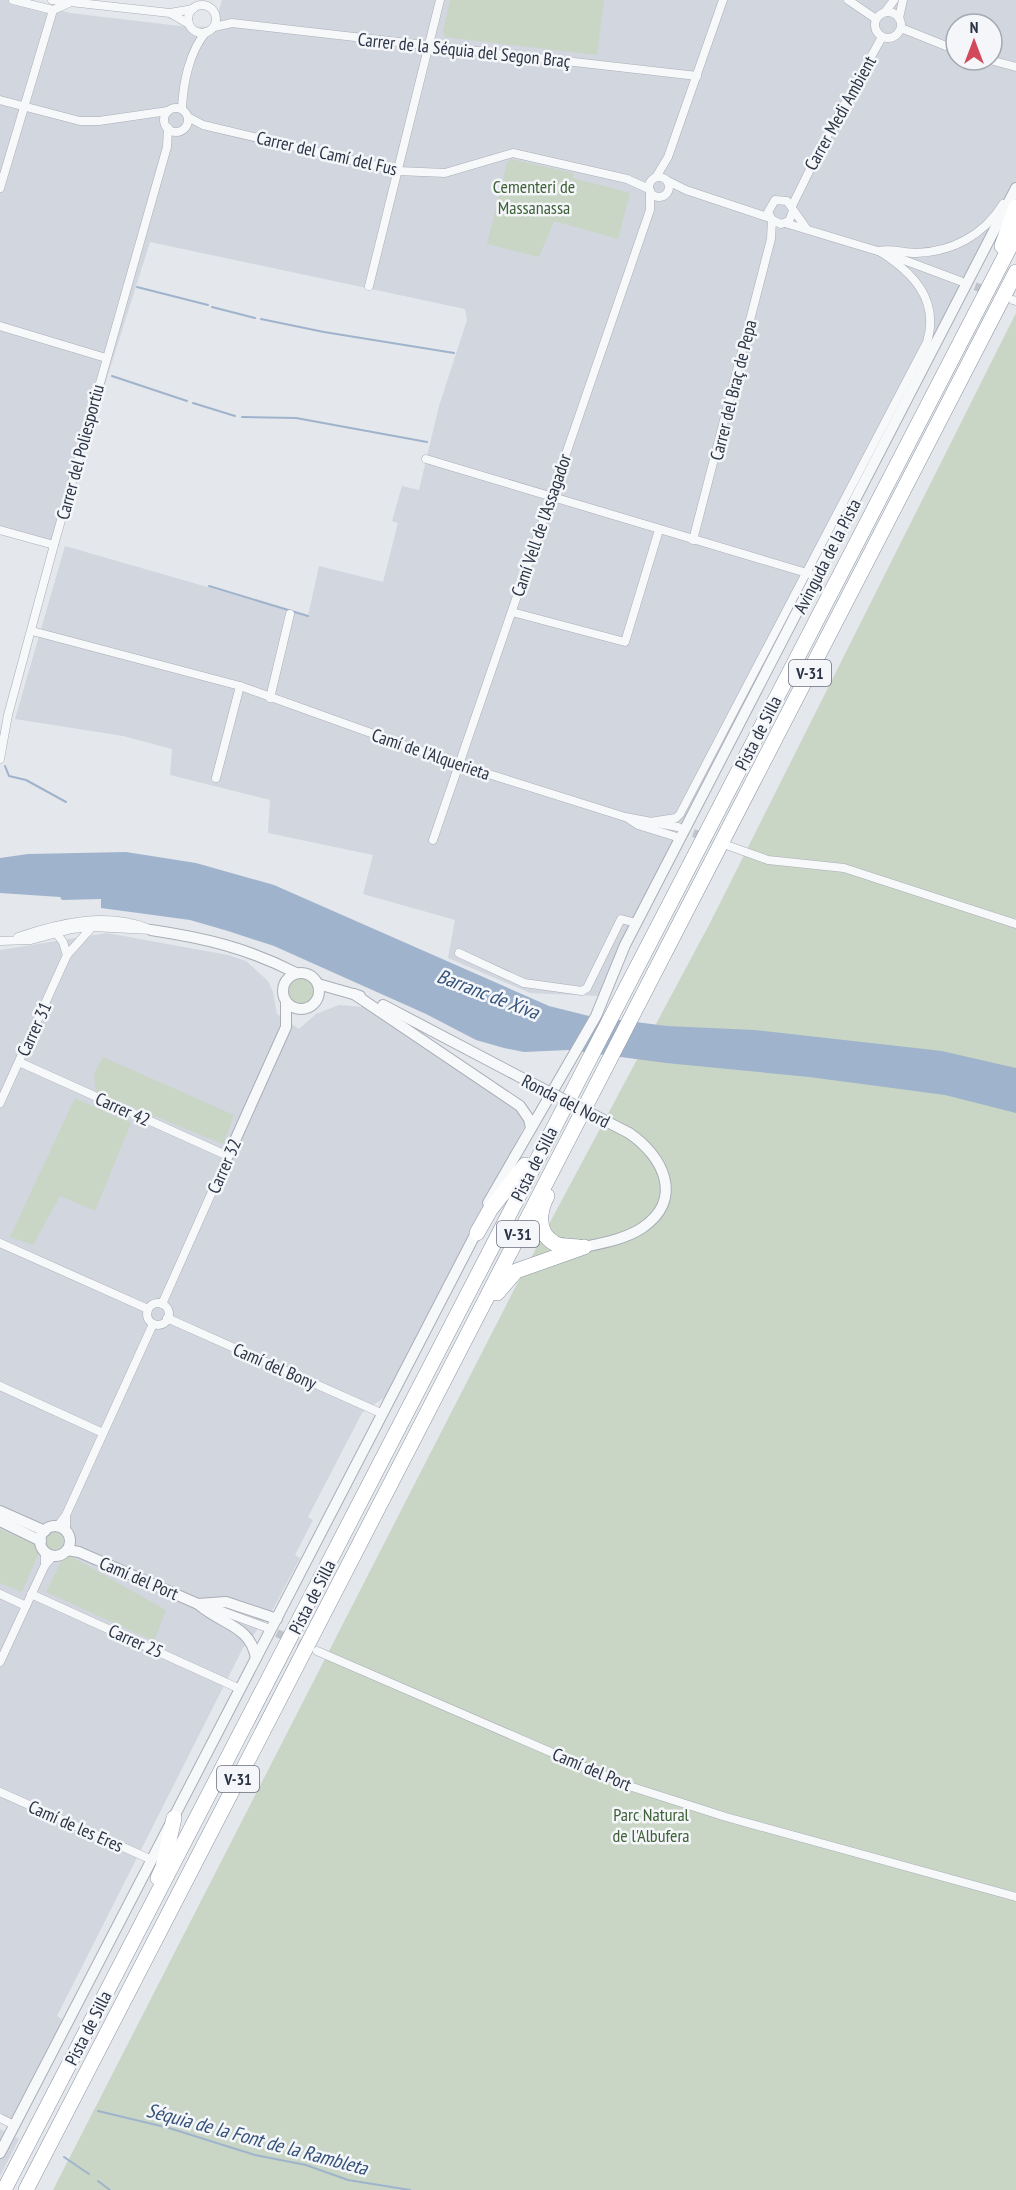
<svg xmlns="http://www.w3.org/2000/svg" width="1016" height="2190" font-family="'PT Sans Narrow',sans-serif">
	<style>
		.built { fill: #d2d6de; fill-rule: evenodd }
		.green { fill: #c9d6c5 }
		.water { fill: #9fb4cc }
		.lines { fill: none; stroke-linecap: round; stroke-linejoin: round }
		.stream { stroke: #9fb4cc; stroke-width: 2 }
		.minor-tunnel { stroke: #bfc3cb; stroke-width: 8; stroke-dasharray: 8 4; stroke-linecap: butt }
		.minor-casing { stroke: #a9aeb7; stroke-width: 9 }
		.tertiary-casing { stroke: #a9aeb7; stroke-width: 12 }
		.motorway-casing { stroke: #8b94a3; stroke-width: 16 }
		.minor { stroke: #f7f8fa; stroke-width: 8 }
		.tertiary { stroke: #f7f8fa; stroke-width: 10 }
		.motorway { stroke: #fff; stroke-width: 15 }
		.tertiary-bridge-casing { stroke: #a9aeb7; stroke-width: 12; stroke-linecap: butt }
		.tertiary-bridge { stroke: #f7f8fa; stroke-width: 10 }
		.labels { text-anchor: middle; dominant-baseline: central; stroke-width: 5; stroke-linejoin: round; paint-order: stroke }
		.shield { fill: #f4f6f9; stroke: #676e7b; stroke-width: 1.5 }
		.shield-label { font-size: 16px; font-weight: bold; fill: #2b3445 }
		.street-label { font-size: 18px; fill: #2b3445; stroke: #f4f6f9 }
		.park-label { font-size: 18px; fill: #3f6138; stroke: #f4f6f9 }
		.water-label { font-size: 20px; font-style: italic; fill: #34527a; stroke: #f4f6f9 }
	</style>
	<rect width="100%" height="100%" fill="#e4e7ec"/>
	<!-- built -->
	<g class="built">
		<path d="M0,0H27L70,13L180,26L214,27L222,0H1016V184L708,775L598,996L530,993L448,958L455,920L363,894L373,855L268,833L270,800L170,775L172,749L123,736L15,719L65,546L308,616L319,566L383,582L398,523L392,521L402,486L419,490L439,406L467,320L465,309L150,242L53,549L0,534ZM956,24H992V60H956Z"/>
		<path d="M107,933L228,955L246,961L268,981L273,992L277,1014L299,1029L316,1014L339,1005L364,1007L382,1015L517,1111L526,1123L385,1397L362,1413L308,1517L313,1520L295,1555L300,1558L272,1611L243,1648L57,2016L63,2020L11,2120L0,2113V950Z"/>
		<path d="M0,2129L19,2139L0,2176Z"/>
	</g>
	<!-- green -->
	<g class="green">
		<path d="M450,0H604L597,55L445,37L443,31Z"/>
		<path d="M511,159L573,173V178L630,193L618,239L554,221L539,257L487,244L507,163Z"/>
		<path d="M1016,313V2190H53L517,1284L710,923Z"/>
		<circle cx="301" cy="991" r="13"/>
		<path d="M103,1057L234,1115L223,1144L96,1092L94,1074Z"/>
		<path d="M75,1098L131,1123L95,1211L60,1196L33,1245L10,1237Z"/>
		<path d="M0,1529L41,1547L22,1592L0,1583Z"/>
		<circle cx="54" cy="1541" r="9"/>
		<path d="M65,1553L166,1610L154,1641L46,1592Z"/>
	</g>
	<!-- water -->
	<path class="water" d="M126,852L196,863L274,885L549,1006L589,1016L667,1026L755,1030L942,1051L1016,1068V1113L945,1095L809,1077L666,1063L568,1050L524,1052L504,1048L476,1040L426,1014L274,946L228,931L190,920L101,908V899L62,900L60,897L0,893V858L28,854Z"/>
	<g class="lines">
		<!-- stream -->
		<g class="stream">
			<path d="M137,287L208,305"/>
			<path d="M212,307L255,318"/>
			<path d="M261,319L324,332L454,353"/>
			<path d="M112,376L187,401"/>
			<path d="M193,403L235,416"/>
			<path d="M242,417L296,418L427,442"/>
			<path d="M209,586L308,616"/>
			<path d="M5,766L9,776L26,780L66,802"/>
			<path d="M98,2111L169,2128L255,2155L306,2165L348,2180L410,2190"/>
			<path d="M64,2157L89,2174"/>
			<path d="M98,2181L110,2190"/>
		</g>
		<!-- minor-tunnel -->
		<g class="minor-tunnel">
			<path d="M964,282L990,292"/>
			<path d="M682,829L722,843"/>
			<path d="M266,1628L307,1647"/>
		</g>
		<!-- minor casing -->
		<g class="minor-casing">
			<g id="minor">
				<path d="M13,0L53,10L69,3"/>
				<path d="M52,0L170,13L193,9"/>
				<path d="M848,0L876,19"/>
				<circle cx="202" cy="19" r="14"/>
				<path d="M885,12L894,0"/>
				<circle cx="888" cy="25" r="13"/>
				<path d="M170,13L189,24"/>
				<path d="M899,18L903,0"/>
				<path d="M214,27L232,23L697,76"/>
				<path d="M901,28L956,50"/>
				<path d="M990,60L1016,67"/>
				<path d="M0,100L80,121H99L168,111"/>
				<circle cx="176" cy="120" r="12"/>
				<path d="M182,109C183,84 189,52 206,32"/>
				<path d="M188,117L203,125L398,171L445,173L513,153L627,179L649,189"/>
				<circle cx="659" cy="187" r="10"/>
				<path d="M656,177L668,157L723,0"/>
				<path d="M668,181L686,190L770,218"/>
				<path d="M0,188L53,10"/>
				<path d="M792,206L822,145L882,37"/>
				<path d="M793,211L789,221L781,224L772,220L768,212L775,200L787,201L806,228"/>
				<path d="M785,223L881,252"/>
				<path d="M879,251C892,248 903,253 916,253C952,252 984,235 1003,204"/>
				<path d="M893,256L960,281"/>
				<path d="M369,286L440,0"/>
				<path d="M1013,300L1016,301"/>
				<path d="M0,326L106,358"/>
				<path d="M426,459L810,574"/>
				<path d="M0,530L54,545"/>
				<path d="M693,540L771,239L772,220"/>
				<path d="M512,612L625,642L659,530"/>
				<path d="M32,631L240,686L460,765L625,817L678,827"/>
				<path d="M270,698L290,614"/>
				<path d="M0,759L8,715L54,545L167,147L168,128"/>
				<path d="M216,778L240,686"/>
				<path d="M629,819L638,825L680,838"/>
				<path d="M650,822L676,818L680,814L927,342C940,299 912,272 879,251"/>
				<path d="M433,840L650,210V191"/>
				<path d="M729,846L768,860L844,868L1016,924"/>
				<path d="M56,933L63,942L67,955"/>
				<path d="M18,937C59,923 105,912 147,928"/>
				<path d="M0,941L31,940L72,929L92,927L151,930"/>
				<path d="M459,953L524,983L582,991L587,988L621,919L636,923"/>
				<path d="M19,1062L228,1156L162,1304"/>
				<path d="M0,1103L67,955L92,927"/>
				<path d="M0,1243L148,1309"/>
				<circle cx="158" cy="1314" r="11"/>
				<path d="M167,1318L383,1414"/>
				<path d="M0,1386L103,1433"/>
				<path d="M57,1527L66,1515L153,1324"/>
				<path d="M66,1531V1517"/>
				<path d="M45,1565V1552"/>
				<path d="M0,1594L26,1606"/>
				<path d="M31,1594L240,1689"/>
				<path d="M208,1606L265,1627"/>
				<path d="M317,1651L629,1786L726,1817L1016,1897"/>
				<path d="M0,1662L45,1565L53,1556"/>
				<path d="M0,1792L152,1860"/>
				<path d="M0,2118L14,2125"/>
			</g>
		</g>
		<!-- tertiary casing -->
		<g class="tertiary-casing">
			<g id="tertiary">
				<path d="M151,930C205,938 247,948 296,973"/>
				<circle cx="301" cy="991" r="18"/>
				<path d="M318,984L360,996"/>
				<path d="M354,994L520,1106L529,1119L531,1128"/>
				<path d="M383,1005L520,1077"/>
				<path d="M228,1156L286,1027V1002"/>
				<path d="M488,1203L596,1016L625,945L1016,188"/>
				<path d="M584,1247C603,1243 625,1239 642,1228C685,1199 663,1156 629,1133"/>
				<path d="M0,1511L45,1531"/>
				<path d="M0,1521L41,1541"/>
				<circle cx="55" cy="1541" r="15"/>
				<path d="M67,1550L79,1552L198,1604C222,1625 250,1625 256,1658"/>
				<path d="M198,1604L226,1602L277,1619"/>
				<path d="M0,2153L478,1229"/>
			</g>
		</g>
		<!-- motorway casing -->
		<g class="motorway-casing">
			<g id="motorway">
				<path d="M1002,246L1016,207"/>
				<path d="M547,1196C539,1211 536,1232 554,1243C560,1247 571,1246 578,1247"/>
				<path d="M477,1233L490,1210L525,1165"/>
				<path d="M497,1293L516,1271L584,1247"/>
				<path d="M158,1878L163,1867L174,1818"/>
				<path d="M4,2190L1016,235"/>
				<path d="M26,2190L1016,272"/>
			</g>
		</g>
		<!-- minor -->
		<use href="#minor" class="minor"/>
		<!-- tertiary -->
		<use href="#tertiary" class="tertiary"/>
		<!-- motorway -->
		<use href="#motorway" class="motorway"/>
		<!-- tertiary-bridge casing -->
		<g class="tertiary-bridge-casing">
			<path id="tertiary-bridge" d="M520,1077L629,1133"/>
		</g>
		<!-- tertiary-bridge -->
		<use href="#tertiary-bridge" class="tertiary-bridge"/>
	</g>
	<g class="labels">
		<!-- shield labels -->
		<g class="shield">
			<rect x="789" y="660" width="42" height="26" rx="4.5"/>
			<rect x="497" y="1221" width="42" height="26" rx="4.5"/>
			<rect x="217" y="1766" width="42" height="26" rx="4.5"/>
		</g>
		<g class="shield-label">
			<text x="810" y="673">V-31</text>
			<text x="518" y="1234">V-31</text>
			<text x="238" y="1779">V-31</text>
		</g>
		<!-- street labels -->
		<g class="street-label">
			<text transform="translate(464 50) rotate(6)">Carrer de la Séquia del Segon Braç</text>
			<text transform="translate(840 113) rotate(-61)">Carrer Medi Ambient</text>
			<text transform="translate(327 153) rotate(13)">Carrer del Camí del Fus</text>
			<text transform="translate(733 390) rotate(-76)">Carrer del Braç de Pepa</text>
			<text transform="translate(80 452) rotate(-75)">Carrer del Poliesportiu</text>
			<text transform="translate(541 525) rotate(-71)">Camí Vell de l'Assagador</text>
			<text transform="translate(827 556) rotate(-63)">Avinguda de la Pista</text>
			<text transform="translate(758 733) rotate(-63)">Pista de Silla</text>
			<text transform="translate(431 754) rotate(19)">Camí de l'Alquerieta</text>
			<text transform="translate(34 1029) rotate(-65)">Carrer 31</text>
			<text transform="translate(566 1101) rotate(27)">Ronda del Nord</text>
			<text transform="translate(123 1109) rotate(24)">Carrer 42</text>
			<text transform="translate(534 1164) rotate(-63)">Pista de Silla</text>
			<text transform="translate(224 1166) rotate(-66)">Carrer 32</text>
			<text transform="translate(275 1366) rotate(24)">Camí del Bony</text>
			<text transform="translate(139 1578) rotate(23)">Camí del Port</text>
			<text transform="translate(312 1597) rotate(-63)">Pista de Silla</text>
			<text transform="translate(136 1641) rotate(24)">Carrer 25</text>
			<text transform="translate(592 1769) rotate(23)">Camí del Port</text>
			<text transform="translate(76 1826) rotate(24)">Camí de les Eres</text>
			<text transform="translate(88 2028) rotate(-63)">Pista de Silla</text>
		</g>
		<!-- park labels -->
		<g class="park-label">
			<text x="534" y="186">Cementeri de<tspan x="534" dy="21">Massanassa</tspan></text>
			<text x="651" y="1814">Parc Natural<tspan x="651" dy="21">de l'Albufera</tspan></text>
		</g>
		<!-- water labels -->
		<g class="water-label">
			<text transform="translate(488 994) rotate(21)">Barranc de Xiva</text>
			<text transform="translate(257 2139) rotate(15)">Séquia de la Font de la Rambleta</text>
		</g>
	</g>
	<!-- north arrow -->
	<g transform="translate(974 42)"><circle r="28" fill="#f4f6f9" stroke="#a4a8b1" stroke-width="1.5"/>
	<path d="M0-4.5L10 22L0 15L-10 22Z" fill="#d1495b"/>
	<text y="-9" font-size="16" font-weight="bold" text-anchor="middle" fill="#2b3445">N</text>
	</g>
</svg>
